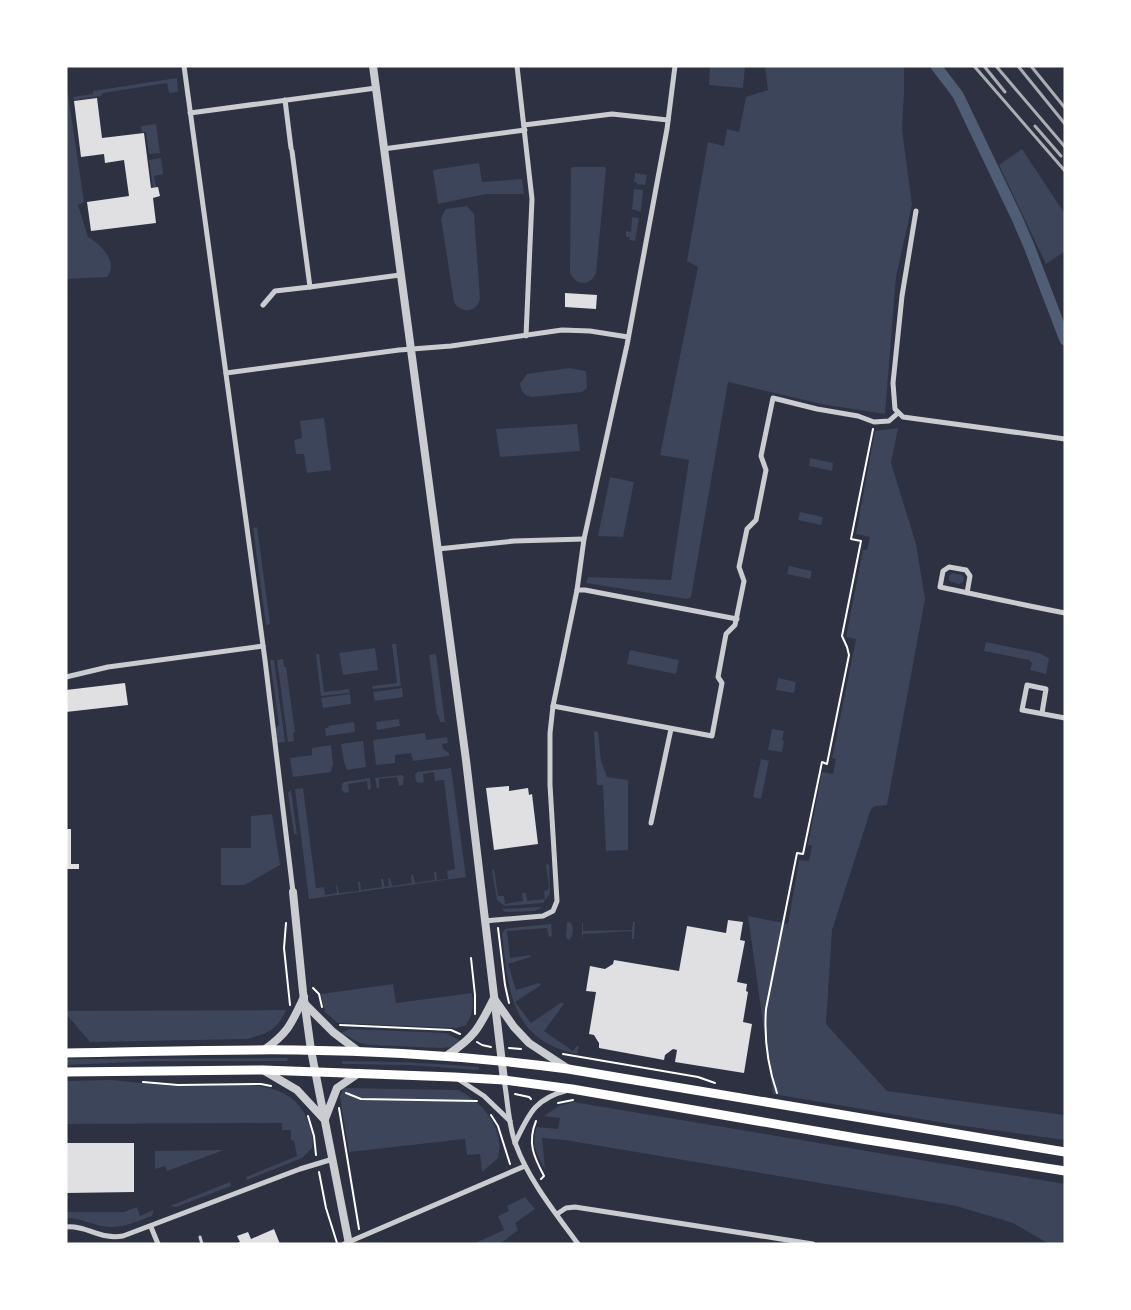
<svg xmlns="http://www.w3.org/2000/svg" width="1131" height="1310" font-family="'Fira Sans',sans-serif">
	<style>
		.green { fill: #3c4559 }
		.lines { fill: none; stroke-linecap: round; stroke-linejoin: round }
		.canal { stroke: #4f5d75; stroke-width: 11 }
		.building { fill: #e0e0e3 }
		.path { stroke: #fff; stroke-width: 2 }
		.service { stroke: #caccd0; stroke-width: 3 }
		.minor { stroke: #caccd0; stroke-width: 5 }
		.tertiary { stroke: #caccd0; stroke-width: 8 }
		.secondary { stroke: #fff; stroke-width: 9 }
		.rail { stroke: #abadb3; stroke-width: 3 }
	</style>
	<rect width="100%" height="100%" fill="#2d3142"/>
	<!-- green -->
	<g class="green">
		<path d="M710,66H745L743,88L709,85Z"/>
		<path d="M765,66H904V92L902,129L912,205L896,277L885,414L821,404L728,382L691,597L687,599L586,583L588,577L671,580L689,460L660,455L698,267L687,261L708,142L724,146L727,129L739,132L746,97L768,90Z"/>
		<path d="M177,78L178,92L169,93L167,83L103,93L101,96L74,100L73,97L93,94V91Z"/>
		<path d="M66,94H68L84,202L78,205L88,237C101,244 119,263 107,277L66,279Z"/>
		<path d="M156,124L160,153L149,154L146,132H142L141,126Z"/>
		<path d="M1022,149L1065,214V251L1046,264L999,165Z"/>
		<path d="M161,158L163,174L154,176L156,187H153L149,160Z"/>
		<path d="M479,163L482,182L522,179L524,194H486L438,204L433,170Z"/>
		<path d="M573,167H605L606,169L596,273C590,287 575,286 570,272L571,169Z"/>
		<path d="M635,173L647,175L645,185L637,184V182H634Z"/>
		<path d="M634,189L643,190L641,212L632,209Z"/>
		<path d="M467,206L474,214L480,299C476,313 461,314 454,302L441,218L446,209Z"/>
		<path d="M632,217L639,218L635,241L629,240L630,237H626V231L631,232Z"/>
		<path d="M569,368L586,371L587,388L582,392L532,397C524,396 521,391 520,384L527,374Z"/>
		<path d="M324,418L331,470L307,473L304,454H296L294,440L302,438L300,421Z"/>
		<path d="M577,424L580,451L500,457L496,429Z"/>
		<path d="M898,428L891,463L916,544L925,599L887,805L875,806L871,809L832,930L826,1024L887,1091L1065,1115V1140L950,1124L773,1094L748,916L788,924L799,860L809,861L812,846L808,845L822,772L833,774L836,759L832,758L856,639L846,637L863,550H867L870,537L856,534L875,431Z"/>
		<path d="M810,458L833,463L832,471L809,466Z"/>
		<path d="M610,477L634,482L623,537L598,536Z"/>
		<path d="M800,512L823,517L821,525L798,520Z"/>
		<path d="M257,527L270,623L268,625H266L253,528Z"/>
		<path d="M789,566L812,571L810,579L787,574Z"/>
		<path d="M953,573L962,575L964,578L963,582L959,584L949,581V575Z"/>
		<path d="M986,642L1039,653L1049,658L1046,674L1030,670L1032,663L1029,660L984,651Z"/>
		<path d="M392,644H396L401,686L373,689L372,686L397,683Z"/>
		<path d="M375,648L378,670L343,675L339,653Z"/>
		<path d="M630,650L679,660L676,674L627,664Z"/>
		<path d="M316,654H319L324,692L349,689L350,693L321,696Z"/>
		<path d="M436,654L445,722H440L438,714H437L429,655Z"/>
		<path d="M283,659L284,667H286L295,732L293,733L294,741L288,742L277,660Z"/>
		<path d="M270,660H274L285,742L277,743L275,729L279,725Z"/>
		<path d="M778,678L796,682L794,693L776,690Z"/>
		<path d="M402,688L403,697L375,701L373,692Z"/>
		<path d="M350,694L351,704L323,708L321,698Z"/>
		<path d="M399,719L400,726L377,730L376,722Z"/>
		<path d="M354,722L355,732L326,736L325,728H329L328,726Z"/>
		<path d="M772,729L784,731L782,740L784,741L782,752L768,750Z"/>
		<path d="M594,731L598,732L601,761L607,777L628,780V850L606,851L603,785H597Z"/>
		<path d="M425,733L426,740L447,737L448,743L442,744L443,749L449,753V756L413,761L411,753L395,755V763L376,765L373,740Z"/>
		<path d="M363,741L366,767L347,770L344,762L341,744Z"/>
		<path d="M331,745L333,764L331,772L293,777L290,758L312,755V748Z"/>
		<path d="M761,759L769,761L761,799L753,797Z"/>
		<path d="M451,768L466,877L309,899L295,789L303,788L316,888L324,887L325,895L337,893L336,885H337L339,893L359,891L358,882H360L361,890L382,887L381,879H383L385,887L389,886L388,878H390L392,886L412,883L411,875H413L415,883L435,880L434,872H436L437,880L448,879L447,871L455,869L444,780L435,781L434,772L423,774L424,782L419,783L416,781L415,775L417,772Z"/>
		<path d="M402,775L404,777L403,785L399,786L397,777L379,779V788H377L375,778Z"/>
		<path d="M370,778L371,789L368,790L367,781L348,784L349,792L345,793L342,790V784L344,782Z"/>
		<path d="M291,790L297,834H294L288,793Z"/>
		<path d="M272,814L280,865L245,885H221V848H251V816Z"/>
		<path d="M549,864L550,893L543,903L505,906L497,900L492,870L494,869L498,896H504L505,904L523,901L522,893H526L527,901L545,899L544,891L548,890L549,886L546,865Z"/>
		<path d="M540,907L541,908L534,911L506,912L502,910L503,909Z"/>
		<path d="M568,922L571,923C574,928 573,937 569,940L566,938L567,923Z"/>
		<path d="M633,922H635L634,939H632V931L583,934L582,940V923H583V931L632,930Z"/>
		<path d="M551,924L552,936L549,937L547,928L507,931L510,958L530,955L531,957L508,964L516,990L539,983L541,985L515,1002L531,1023L562,1002L564,1004L544,1031L573,1051L577,1046H579L577,1054C510,1040 509,991 502,934L505,929L510,928Z"/>
		<path d="M393,984L396,1003L472,993C474,1005 473,1015 466,1025L457,1028L338,1023L325,1012L321,994Z"/>
		<path d="M286,1010C278,1029 267,1034 247,1039L90,1042L66,1014V1011Z"/>
		<path d="M350,1029L446,1033L461,1041L452,1047L440,1048L370,1045L360,1043L341,1033Z"/>
		<path d="M288,1058L287,1061H158L66,1065V1059Z"/>
		<path d="M342,1061C388,1061 433,1063 479,1067V1070L408,1065L342,1064Z"/>
		<path d="M112,1080C134,1082 156,1085 177,1086C219,1088 291,1070 308,1122C311,1131 314,1139 312,1148L302,1158L247,1180L246,1177L297,1156L294,1141L291,1140V1130H282V1123L66,1124V1081Z"/>
		<path d="M343,1088L458,1090C476,1098 498,1120 499,1142C500,1147 499,1153 498,1158L482,1172L480,1154L467,1155L465,1139L349,1152L340,1097Z"/>
		<path d="M573,1102L1065,1184V1244H1049L1013,1223L956,1206L565,1140L542,1138L545,1169C537,1154 530,1144 537,1127L558,1129L560,1118L544,1116L559,1106Z"/>
		<path d="M224,1150L167,1171L165,1166L155,1169V1151Z"/>
		<path d="M230,1182L231,1186L176,1207L170,1206Z"/>
		<path d="M525,1197L535,1209L515,1223L518,1230L500,1244H473L504,1230L498,1216L509,1211L507,1206Z"/>
		<path d="M137,1207L140,1216L154,1210L152,1216C138,1221 124,1228 109,1227C94,1226 82,1218 66,1218V1212H124Z"/>
	</g>
	<g class="lines">
		<!-- canal -->
		<path class="canal" d="M936,66L958,95L1016,216L1029,246L1065,340"/>
	</g>
	<!-- building -->
	<g class="building">
		<path d="M97,98L102,138L144,133L151,188L158,187L160,196L153,198L156,223L91,231L87,202L129,196L124,160L105,163L104,154L81,157L74,101Z"/>
		<path d="M565,293L597,295L596,309L565,307Z"/>
		<path d="M125,683L128,705L66,712V690Z"/>
		<path d="M509,786V791L528,788L529,795L532,794L538,844L494,850L486,788Z"/>
		<path d="M66,829H71V864H79V869H66Z"/>
		<path d="M728,920L743,922L740,940L745,941L737,982L747,984L746,991L748,992L743,1022L752,1024L744,1073L675,1062L677,1050L673,1049L665,1055L664,1060L599,1048V1043L597,1040L594,1035L589,1034L596,992L586,991L590,966L605,969L613,964L614,960L679,971L687,926L726,933Z"/>
		<path d="M66,1143H134V1192L66,1193Z"/>
		<path d="M274,1229L280,1244H235L240,1242L237,1236L248,1232L251,1239Z"/>
	</g>
	<g class="lines">
		<!-- path -->
		<g class="path">
			<path d="M286,923L284,948L290,1005"/>
			<path d="M498,928L505,985L509,1003"/>
			<path d="M471,958L475,995V1014"/>
			<path d="M313,988L319,994L322,1007"/>
			<path d="M340,1025L451,1030L460,1034"/>
			<path d="M477,1042L482,1045L491,1047"/>
			<path d="M509,1048L521,1049"/>
			<path d="M563,1054L698,1077L715,1083"/>
			<path d="M143,1082L178,1085L261,1084L271,1086"/>
			<path d="M346,1093L361,1099L477,1101"/>
			<path d="M777,1093C768,1067 764,1037 766,1009L797,853L803,854L822,762L827,764L849,655L847,647L842,636L861,541L851,539L873,429"/>
			<path d="M515,1094L529,1097L531,1099"/>
			<path d="M558,1103L573,1100"/>
			<path d="M339,1108L359,1229"/>
			<path d="M491,1115L498,1126L510,1164"/>
			<path d="M308,1116L314,1136L316,1155"/>
			<path d="M536,1121C527,1143 534,1157 544,1176L541,1179"/>
			<path d="M319,1172L326,1208L337,1243"/>
		</g>
		<!-- service -->
		<path class="service" d="M200,1237L202,1244"/>
		<!-- minor -->
		<g class="minor">
			<path d="M184,66L265,660L293,892"/>
			<path d="M517,66L532,199L526,336"/>
			<path d="M285,100L291,148"/>
			<path d="M190,113L376,88"/>
			<path d="M524,125L612,114L668,120"/>
			<path d="M383,149L525,130"/>
			<path d="M916,211L902,296L893,383L895,409L903,417L1065,439"/>
			<path d="M310,287L400,275"/>
			<path d="M263,305L275,291L310,287L292,151"/>
			<path d="M226,373L399,350L451,346L562,330L590,331L628,337"/>
			<path d="M438,549L514,541L584,539"/>
			<path d="M577,590H585L737,619"/>
			<path d="M967,593L970,576L966,570L949,567L943,571L940,587C982,596 1023,605 1065,613"/>
			<path d="M66,677L108,667L263,646"/>
			<path d="M553,706L712,736L722,683L718,677L726,634L735,625L744,581L739,567L747,529L756,520L766,470L761,456L773,398L817,409L858,416L874,422L889,421L898,413"/>
			<path d="M1042,713L1046,689L1027,685L1022,710L1065,718"/>
			<path d="M651,823L671,729"/>
			<path d="M484,921L543,916L553,911L557,901L550,785V733L553,706L577,590L584,539L627,345L667,129L675,66"/>
			<path d="M458,1079L484,1096L510,1121"/>
			<path d="M504,1080C508,1101 508,1125 516,1145C528,1179 557,1215 578,1244"/>
			<path d="M515,1143C529,1114 534,1099 568,1090"/>
			<path d="M557,1214L566,1208L575,1207L813,1244"/>
			<path d="M66,1227C87,1225 99,1240 123,1236L300,1169L333,1159"/>
			<path d="M151,1227L158,1244"/>
			<path d="M344,1244L525,1166"/>
		</g>
		<!-- tertiary -->
		<g class="tertiary">
			<path d="M373,66L466,760L504,1080"/>
			<path d="M293,892L303,992L311,1050L349,1244"/>
			<path d="M495,1000L514,1027L529,1043L567,1068"/>
			<path d="M305,1004L333,1032L358,1051"/>
			<path d="M264,1050C289,1032 291,1024 304,997"/>
			<path d="M446,1056C475,1037 479,1028 494,998"/>
			<path d="M263,1070L297,1090L323,1118"/>
			<path d="M325,1119L337,1088L359,1073"/>
		</g>
		<!-- secondary -->
		<g class="secondary">
			<path d="M66,1053C143,1052 220,1049 297,1050C388,1051 478,1057 568,1069L1065,1152"/>
			<path d="M66,1072L263,1070L454,1077L504,1080L572,1089L862,1139L1065,1171"/>
		</g>
		<!-- rail -->
		<g class="rail">
			<path d="M974,66L1065,171"/>
			<path d="M984,66L1005,92"/>
			<path d="M996,66L1065,147"/>
			<path d="M1018,66L1065,124"/>
			<path d="M1031,66L1065,108"/>
			<path d="M1035,126L1061,156"/>
		</g>
	</g>
	<!-- border -->
	<rect width="1131" height="1310" fill="none" stroke="#ffffff" stroke-width="135"/>
</svg>
